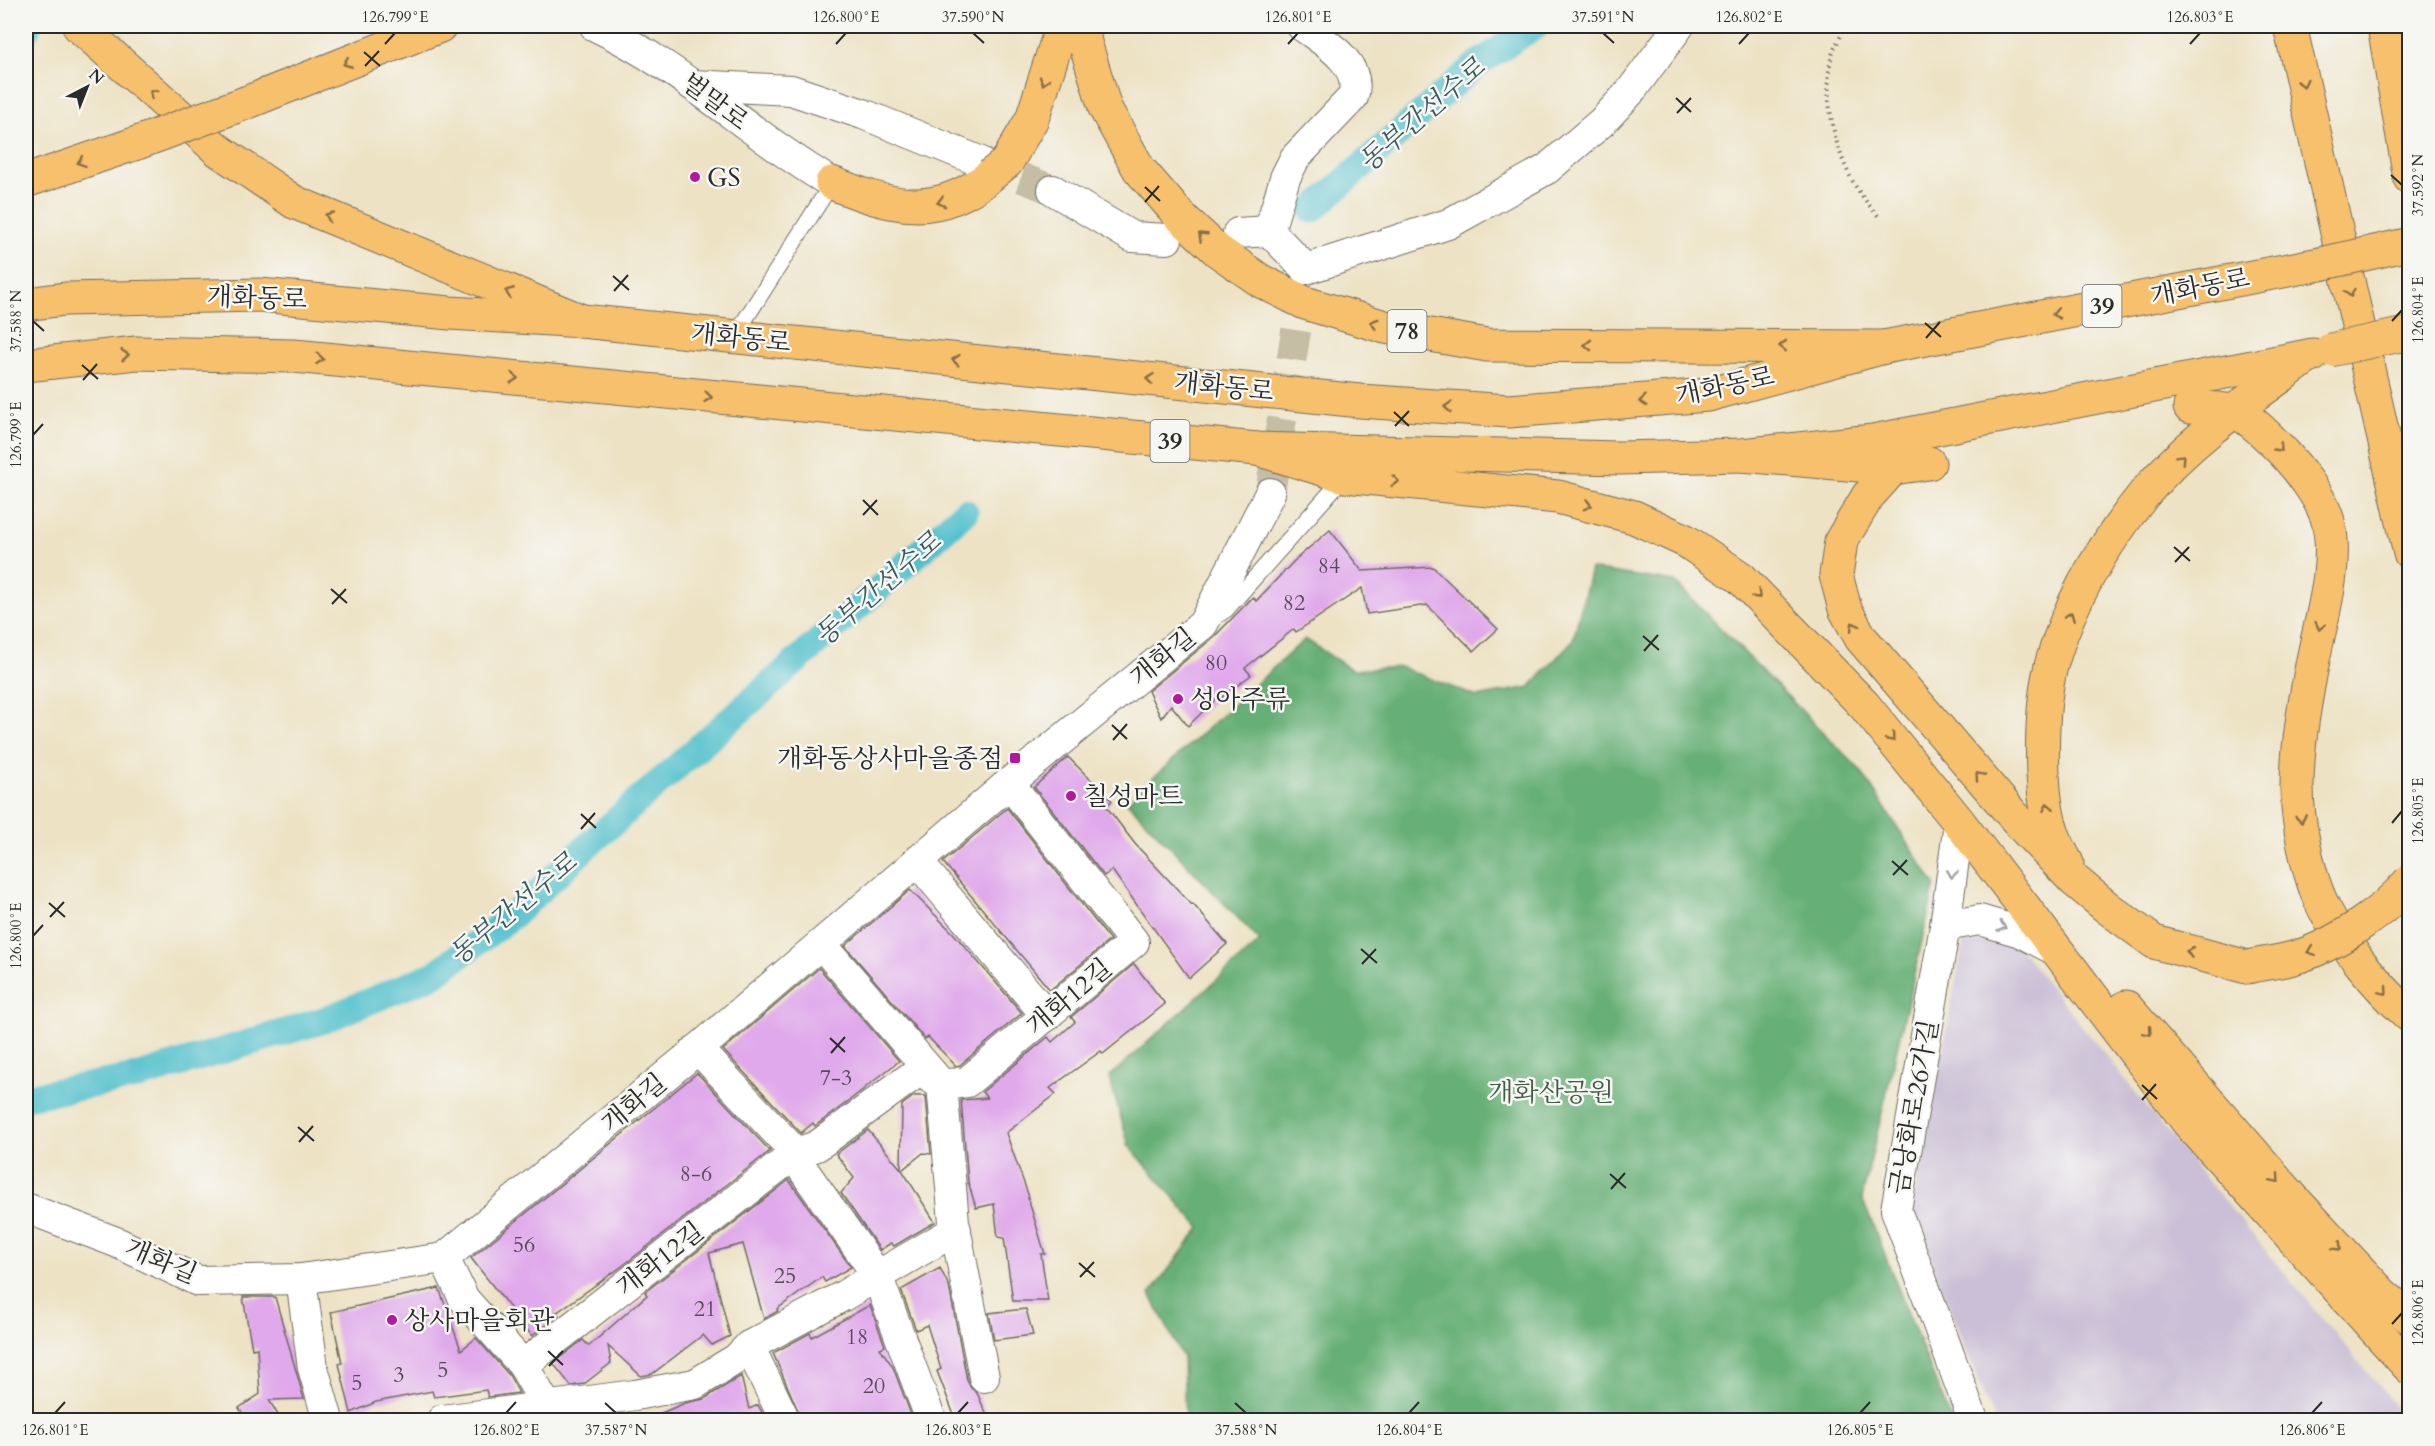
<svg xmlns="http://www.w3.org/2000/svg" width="2435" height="1446" font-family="Cardo,'Noto Serif KR',serif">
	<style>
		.industrial { fill: #cabfd6 }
		.forest { fill: #66af76; stroke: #486d50; stroke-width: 1.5 }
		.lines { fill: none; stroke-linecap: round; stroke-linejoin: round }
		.canal { stroke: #54c1cd; stroke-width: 27 }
		.building { fill: #e0a9eb }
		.street-tunnel { stroke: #c6bda5; stroke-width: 30; stroke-dasharray: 30 15; stroke-linecap: butt }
		.lane-casing { stroke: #6f6b61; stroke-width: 17 }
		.street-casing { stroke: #6f6b61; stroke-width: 32 }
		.primary-casing { stroke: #6f6b61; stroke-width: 35 }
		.highway-casing { stroke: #6f6b61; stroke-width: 35 }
		.path { stroke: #6f6b61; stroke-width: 4; stroke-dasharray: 1.5 4.5; stroke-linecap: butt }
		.lane { stroke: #fff; stroke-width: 15 }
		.street { stroke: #fff; stroke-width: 30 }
		.primary { stroke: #f7c06c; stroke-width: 33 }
		.highway { stroke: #f7c06c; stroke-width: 33 }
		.primary-bridge-casing { stroke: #6f6b61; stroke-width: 35; stroke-linecap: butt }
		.highway-bridge-casing { stroke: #6f6b61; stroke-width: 35; stroke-linecap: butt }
		.primary-bridge { stroke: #f7c06c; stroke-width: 33 }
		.highway-bridge { stroke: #f7c06c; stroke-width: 33 }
		.oneway { stroke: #876e48 }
		.oneway2 { stroke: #a0a0a0 }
		.ticks { fill: none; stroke: #2b2b2b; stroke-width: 2 }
		.poi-dot { fill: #b5179e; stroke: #f6f6f2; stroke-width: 2 }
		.labels { text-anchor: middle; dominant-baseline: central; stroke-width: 5; stroke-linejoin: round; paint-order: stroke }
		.number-label { font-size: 22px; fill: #584a5b }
		.shield { fill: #f6f6f2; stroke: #686867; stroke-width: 1.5 }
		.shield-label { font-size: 24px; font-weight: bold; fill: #2b2b2b }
		.street-label { font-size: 26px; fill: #2b2b2b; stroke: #f6f6f2 }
		.poi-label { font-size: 26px; fill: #2b2b2b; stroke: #f6f6f2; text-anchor: start }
		.park-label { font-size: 26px; fill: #445b48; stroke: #f6f6f2 }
		.water-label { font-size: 27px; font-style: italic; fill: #37585c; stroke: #f6f6f2 }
		.neatline { fill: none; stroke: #2b2b2b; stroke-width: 2 }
		.ticks-label { font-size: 15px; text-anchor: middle; fill: #2b2b2b }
	</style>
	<rect width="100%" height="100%" fill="#f6f6f2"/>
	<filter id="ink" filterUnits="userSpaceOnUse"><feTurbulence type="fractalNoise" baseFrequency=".0167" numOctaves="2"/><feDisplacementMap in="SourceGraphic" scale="12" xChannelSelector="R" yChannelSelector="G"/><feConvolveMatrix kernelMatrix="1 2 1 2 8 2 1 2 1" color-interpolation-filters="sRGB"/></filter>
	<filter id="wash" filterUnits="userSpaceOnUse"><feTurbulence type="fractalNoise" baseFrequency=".008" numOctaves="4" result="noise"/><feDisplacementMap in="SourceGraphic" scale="24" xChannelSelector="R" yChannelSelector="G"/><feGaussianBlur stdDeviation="1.35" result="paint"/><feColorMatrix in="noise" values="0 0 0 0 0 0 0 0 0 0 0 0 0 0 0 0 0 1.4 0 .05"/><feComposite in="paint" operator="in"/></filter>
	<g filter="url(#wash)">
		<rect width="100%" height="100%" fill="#ede2c4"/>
		<!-- industrial -->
		<path class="industrial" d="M2013,940L2177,1144L2407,1420H1994L1912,1212L1963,943Z"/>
		<!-- forest -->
		<path class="forest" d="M1591,569L1675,582L1861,771L1935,885L1862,1198L1951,1420H1185L1183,1358L1150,1294L1200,1228L1129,1146L1109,1077L1260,941L1127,802L1305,639L1352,670L1400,667L1477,697L1530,687L1573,640Z"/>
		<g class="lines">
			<!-- canal -->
			<g class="canal">
				<path d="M26,30L27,29"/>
				<path d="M1312,210L1476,65L1535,26"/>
				<path d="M26,1097L136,1077L324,1020L435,974L515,914L587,846L965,512"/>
			</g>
		</g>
		<g id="blocks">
			<!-- building -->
			<g class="building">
				<path d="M1330,530L1362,571L1433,567L1498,629L1474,651L1427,605L1367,614L1362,588L1296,632L1294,629L1245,668L1251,675L1221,698L1219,696L1188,726L1171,705L1161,718L1148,691L1214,637L1253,597L1256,601L1296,559Z"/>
				<path d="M1068,757L1112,801L1106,806L1135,844L1192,905L1193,904L1227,944L1189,978L1112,870L1104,876L1034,787Z"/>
				<path d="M1007,808L1110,940L1050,990L943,862Z"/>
				<path d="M910,890L954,934L1022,1013L960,1065L956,1066L928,1037L925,1039L845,946Z"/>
				<path d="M1134,964L1165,1004L1103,1054L1101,1051L1050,1088L1056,1094L1006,1133L1029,1197L1028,1198L1045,1254H1041L1048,1301H1013L1004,1238L998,1237L994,1204L976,1208L968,1181L961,1100L987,1098L982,1092L1048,1037L1052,1042L1075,1022L1071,1017Z"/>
				<path d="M819,968L899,1061L846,1103L815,1126L813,1123L801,1133L723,1050Z"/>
				<path d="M697,1073L770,1151L621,1267L556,1313L559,1315L532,1336L471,1258Z"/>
				<path d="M914,1096H926L931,1154L923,1153L902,1170L935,1222L894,1246L891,1243L880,1250L841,1193L854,1178L836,1154L868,1130L901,1169L902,1105Z"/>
				<path d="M789,1180L851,1267L825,1282L822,1277L777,1309L778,1311L764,1319L743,1244L709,1253L730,1336L712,1345L703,1335L652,1374L641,1376L608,1346L611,1363L584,1384L571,1386L553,1363L583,1340L589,1346L647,1295L645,1292Z"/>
				<path d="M940,1268L949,1286L967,1380L971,1388L977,1393L989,1420H956L937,1371L941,1369L927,1325L916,1330L901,1290Z"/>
				<path d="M439,1288L461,1350L476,1338L509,1375L519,1393L488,1397L486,1390L434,1397L432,1391L376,1402L351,1413L339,1364L342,1363L331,1312Z"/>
				<path d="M243,1297H275L304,1399L269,1400L281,1420H247L239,1408L260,1394L257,1348L252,1349Z"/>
				<path d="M870,1305L885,1346L880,1348L893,1367L913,1420H802L773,1353L810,1333L812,1337Z"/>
				<path d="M1026,1309L1033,1335L994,1340L989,1313Z"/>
				<path d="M741,1376L749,1409L758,1405L766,1420H645L685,1403L704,1399Z"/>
			</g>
		</g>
	</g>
	<g filter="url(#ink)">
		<use href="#blocks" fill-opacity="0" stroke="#6f6b61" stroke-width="1.5"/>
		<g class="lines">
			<!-- street-tunnel -->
			<g class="street-tunnel">
				<path d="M979,161L1053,190"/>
				<path d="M1270,493L1306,269"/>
			</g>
			<!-- lane casing -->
			<g class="lane-casing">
				<g id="lane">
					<path d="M734,337L832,183"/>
					<path d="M1213,618L1226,610L1345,476"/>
				</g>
			</g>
			<!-- street casing -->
			<g class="street-casing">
				<g id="street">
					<path d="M595,26C681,66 750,135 832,183"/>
					<path d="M692,85L791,90L863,114L979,161"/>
					<path d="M1053,190L1132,237L1167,239"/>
					<path d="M1269,231L1285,178L1295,158L1353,97C1363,64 1326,43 1302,26"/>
					<path d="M1238,233L1269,231L1306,269L1448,224L1547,169L1602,122L1630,92L1679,26"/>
					<path d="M1959,822L1945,926L1896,1210L1973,1420"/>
					<path d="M917,861L1047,1016"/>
					<path d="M1945,926L1980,920L2020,932L2059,952"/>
					<path d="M822,945L942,1085L954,1222L984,1377"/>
					<path d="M698,1049L796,1153L795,1158L877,1275L931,1420"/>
					<path d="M26,1208L116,1242L198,1281L301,1279L444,1258L698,1049L1009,783L1203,624L1270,493"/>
					<path d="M444,1258L464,1299L523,1365L547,1407"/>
					<path d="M301,1279L313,1368L328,1420"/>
					<path d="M749,1346L785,1420"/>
					<path d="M523,1365L796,1153L817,1146L919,1071L942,1085L967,1082L1134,942L1009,783"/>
					<path d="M442,1420L635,1395L695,1384L736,1359L749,1346L843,1296L956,1230"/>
				</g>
			</g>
			<!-- primary casing -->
			<g class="primary-casing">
				<g id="primary">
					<path d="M248,102L440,26"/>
					<path d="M26,181L137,143"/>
					<path d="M26,304L65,299L260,295L450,313L582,321L1360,401L1509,411L1708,395L1884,347L2320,264"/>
					<path d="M26,365L136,353L294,356L1257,449L1620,458L1742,455L1873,441L2313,355"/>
				</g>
			</g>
			<!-- highway casing -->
			<g class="highway-casing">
				<g id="highway">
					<path d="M79,26L218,150L294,202L582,321"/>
					<path d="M1085,26L1084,39L1105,108L1139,169L1179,215L1218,251L1261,281L1305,303L1385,327L1487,345L1884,347"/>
					<path d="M2290,26L2410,553"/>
					<path d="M2384,26L2410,178"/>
					<path d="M1007,162L1032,119L1062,26"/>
					<path d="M832,183C892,207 937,220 991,175"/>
					<path d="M2190,407C2203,408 2218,408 2231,411C2249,415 2271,440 2284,453C2300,470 2322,499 2328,521C2339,562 2321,620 2313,660C2305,701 2297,745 2297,787C2297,821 2308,876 2323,906C2341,943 2379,989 2410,1016"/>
					<path d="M1257,449L1345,476L1558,497L1634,517L1686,541L1741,578L1864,705L1959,822L2188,1122L2410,1368"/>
					<path d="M1742,455L1893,468L1929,463"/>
					<path d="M1893,468L1868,496L1841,541L1836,575L1845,609L1861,638L2024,828L2075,881L2109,909L2154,942L2247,967"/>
					<path d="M2067,863C2062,854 2057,844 2053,834C2038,793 2040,701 2053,659C2071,599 2106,541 2145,493C2191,438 2252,398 2309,356"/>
					<path d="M2126,1007L2298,1204L2382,1294L2410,1318"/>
				</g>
			</g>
			<!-- path -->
			<path class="path" d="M1846,26C1842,35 1835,45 1832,55C1821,95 1836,159 1860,193C1866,202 1873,210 1880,218"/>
			<!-- lane -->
			<use href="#lane" class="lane"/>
			<!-- street -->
			<use href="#street" class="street"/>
			<!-- primary -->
			<use href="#primary" class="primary"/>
			<!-- highway -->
			<use href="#highway" class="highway"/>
			<!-- primary-bridge casing -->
			<g class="primary-bridge-casing">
				<g id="primary-bridge">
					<path d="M137,143L248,102"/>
					<path d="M2320,264L2410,244"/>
					<path d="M2330,350L2410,333"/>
				</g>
			</g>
			<!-- highway-bridge casing -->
			<g class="highway-bridge-casing">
				<g id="highway-bridge">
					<path d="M991,175L1007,162"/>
					<path d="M2247,967C2262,964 2278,962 2293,958C2333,947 2383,913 2410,881"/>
				</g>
			</g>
			<!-- primary-bridge -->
			<use href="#primary-bridge" class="primary-bridge"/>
			<!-- highway-bridge -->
			<use href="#highway-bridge" class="highway-bridge"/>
		</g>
		<!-- one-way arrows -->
		<defs><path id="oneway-chevron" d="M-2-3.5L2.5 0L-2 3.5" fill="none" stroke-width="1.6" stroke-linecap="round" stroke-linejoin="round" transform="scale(1.5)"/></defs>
		<g class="oneway">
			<use href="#oneway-chevron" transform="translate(347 63) rotate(158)"/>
			<use href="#oneway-chevron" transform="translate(1044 81) rotate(108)"/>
			<use href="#oneway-chevron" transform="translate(2303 83) rotate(77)"/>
			<use href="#oneway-chevron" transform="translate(153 93) rotate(-139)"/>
			<use href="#oneway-chevron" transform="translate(81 162) rotate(161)"/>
			<use href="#oneway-chevron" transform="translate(941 202) rotate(165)"/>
			<use href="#oneway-chevron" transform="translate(329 216) rotate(-157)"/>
			<use href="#oneway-chevron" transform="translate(1202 236) rotate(-137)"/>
			<use href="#oneway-chevron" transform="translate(509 292) rotate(-158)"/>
			<use href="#oneway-chevron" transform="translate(2350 293) rotate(77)"/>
			<use href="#oneway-chevron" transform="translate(2056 314) rotate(169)"/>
			<use href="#oneway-chevron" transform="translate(1374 323) rotate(-164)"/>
			<use href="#oneway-chevron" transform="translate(1588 345) rotate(180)"/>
			<use href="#oneway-chevron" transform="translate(1783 346) rotate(-179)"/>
			<use href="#oneway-chevron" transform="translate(125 355) rotate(-6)"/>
			<use href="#oneway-chevron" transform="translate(320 359) rotate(6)"/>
			<use href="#oneway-chevron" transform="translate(956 360) rotate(-174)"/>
			<use href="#oneway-chevron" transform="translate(514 378) rotate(6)"/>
			<use href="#oneway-chevron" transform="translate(1150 379) rotate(-174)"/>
			<use href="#oneway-chevron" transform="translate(708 397) rotate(6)"/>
			<use href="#oneway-chevron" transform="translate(1643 401) rotate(175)"/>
			<use href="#oneway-chevron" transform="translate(1448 407) rotate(-176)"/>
			<use href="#oneway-chevron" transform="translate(2279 448) rotate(47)"/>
			<use href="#oneway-chevron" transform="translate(2181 458) rotate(-45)"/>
			<use href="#oneway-chevron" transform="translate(1395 481) rotate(6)"/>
			<use href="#oneway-chevron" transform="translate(1588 505) rotate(15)"/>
			<use href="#oneway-chevron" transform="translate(1757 595) rotate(46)"/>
			<use href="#oneway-chevron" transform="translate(2070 616) rotate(-68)"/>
			<use href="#oneway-chevron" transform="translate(1854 626) rotate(-119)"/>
			<use href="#oneway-chevron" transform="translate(2320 626) rotate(103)"/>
			<use href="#oneway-chevron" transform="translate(1891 738) rotate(51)"/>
			<use href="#oneway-chevron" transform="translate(1979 776) rotate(-131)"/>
			<use href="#oneway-chevron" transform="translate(2048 807) rotate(-101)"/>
			<use href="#oneway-chevron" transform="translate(2301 819) rotate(82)"/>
			<use href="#oneway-chevron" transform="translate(2311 951) rotate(159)"/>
			<use href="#oneway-chevron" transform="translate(2190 952) rotate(-165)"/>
			<use href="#oneway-chevron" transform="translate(2384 991) rotate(49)"/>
			<use href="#oneway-chevron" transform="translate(2148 1032) rotate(49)"/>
			<use href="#oneway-chevron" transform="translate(2276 1179) rotate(49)"/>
			<use href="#oneway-chevron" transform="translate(2338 1247) rotate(47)"/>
		</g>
		<g class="oneway2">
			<use href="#oneway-chevron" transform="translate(1952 874) rotate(98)"/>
			<use href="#oneway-chevron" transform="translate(2002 927) rotate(17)"/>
		</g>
	</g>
	<!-- ticks -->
	<path class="ticks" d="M973,33L984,43M1603,33L1614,43M385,44L395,33M836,44L846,33M1288,44L1298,33M1739,44L1749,33M2190,44L2200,33M364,52L380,66M365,66L379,51M1676,98L1691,112M1677,113L1691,98M2391,175L2402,185M1145,187L1160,201M1145,202L1159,186M613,276L629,290M614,291L628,275M33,321L44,331M2392,321L2402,310M1925,323L1941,337M1926,338L1940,322M82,365L98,379M83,380L97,364M1394,412L1409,426M1395,426L1409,411M33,435L43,424M863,500L878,515M863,515L877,500M2174,547L2190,561M2175,562L2189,547M331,589L347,603M332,604L346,589M1643,636L1659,650M1644,651L1658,635M1112,725L1127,739M1113,740L1127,724M581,814L596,828M2392,823L2402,811M581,829L595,813M1892,861L1908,875M1893,875L1907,860M49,903L65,917M50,917L64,902M33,936L43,925M1361,949L1377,963M1362,964L1376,949M830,1038L845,1052M831,1053L845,1037M2142,1085L2157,1099M2142,1100L2156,1084M298,1127L314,1141M299,1142L313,1126M1610,1174L1626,1188M1611,1189L1625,1173M1079,1263L1095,1277M1080,1277L1094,1262M2392,1324L2402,1313M548,1351L563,1365M549,1366L563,1351M605,1403L616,1413M1235,1403L1246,1413M55,1413L65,1402M506,1413L516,1402M958,1413L968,1402M1409,1413L1419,1402M1860,1413L1870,1402M2312,1413L2322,1402"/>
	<!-- markers -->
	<g class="poi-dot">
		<circle cx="695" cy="177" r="6"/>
		<circle cx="1178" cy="699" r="6"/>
		<rect x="1009" y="752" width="12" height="12" rx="3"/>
		<circle cx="1071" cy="796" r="6"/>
		<circle cx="392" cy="1320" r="6"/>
	</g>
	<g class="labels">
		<!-- number labels -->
		<g class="number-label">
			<text x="1329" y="566">84</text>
			<text x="1294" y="603">82</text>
			<text x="1216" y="663">80</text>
			<text x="836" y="1078">7-3</text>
			<text x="696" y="1174">8-6</text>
			<text x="524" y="1245">56</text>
			<text x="785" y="1276">25</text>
			<text x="705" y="1309">21</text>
			<text x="857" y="1337">18</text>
			<text x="443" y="1370">5</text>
			<text x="399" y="1375">3</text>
			<text x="357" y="1383">5</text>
			<text x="874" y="1386">20</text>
		</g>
		<!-- shield labels -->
		<g class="shield">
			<rect x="2082.5" y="285" width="39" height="42" rx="4.5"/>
			<rect x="1387.5" y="310" width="39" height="42" rx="4.5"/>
			<rect x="1150.5" y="420" width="39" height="42" rx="4.5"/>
		</g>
		<g class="shield-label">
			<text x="2102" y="306">39</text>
			<text x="1407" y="331">78</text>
			<text x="1170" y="441">39</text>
		</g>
		<!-- street labels -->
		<g class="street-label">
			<text transform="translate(715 102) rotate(37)">벌말로</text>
			<text transform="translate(2200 287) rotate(-11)">개화동로</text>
			<text transform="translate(257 298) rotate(2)">개화동로</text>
			<text transform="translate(741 338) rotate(6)">개화동로</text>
			<text transform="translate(1725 386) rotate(-12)">개화동로</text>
			<text transform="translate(1224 387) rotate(6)">개화동로</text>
			<text transform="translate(1163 657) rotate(-39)">개화길</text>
			<text transform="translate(1069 997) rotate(-40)">개화12길</text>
			<text transform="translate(634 1103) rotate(-40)">개화길</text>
			<text transform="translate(1914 1107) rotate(-80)">금낭화로26가길</text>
			<text transform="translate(660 1259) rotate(-38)">개화12길</text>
			<text transform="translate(161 1261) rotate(23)">개화길</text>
		</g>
		<!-- poi labels -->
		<g class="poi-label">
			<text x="707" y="177">GS</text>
			<text x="1190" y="699">성아주류</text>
			<text x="1003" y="758" text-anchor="end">개화동상사마을종점</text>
			<text x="1083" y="796">칠성마트</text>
			<text x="404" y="1320">상사마을회관</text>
		</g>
		<!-- park labels -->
		<g class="park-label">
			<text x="1551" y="1092">개화산공원</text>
		</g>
		<!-- water labels -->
		<g class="water-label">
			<text transform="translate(1422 115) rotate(-41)">동부간선수로</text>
			<text transform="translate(878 589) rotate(-41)">동부간선수로</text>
			<text transform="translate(513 909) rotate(-40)">동부간선수로</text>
		</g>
	</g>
	<!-- margin -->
	<rect width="2435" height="1446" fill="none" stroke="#f6f6f2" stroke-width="66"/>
	<!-- north arrow -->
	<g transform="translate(87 87) rotate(42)" stroke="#f6f6f2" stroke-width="4.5" paint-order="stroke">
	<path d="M0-4.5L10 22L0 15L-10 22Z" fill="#2b2b2b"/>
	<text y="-9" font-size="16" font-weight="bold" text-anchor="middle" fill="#2b2b2b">N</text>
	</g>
	<rect x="33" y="33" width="2369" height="1380" class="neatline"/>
	<g class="ticks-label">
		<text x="395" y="22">126.799°E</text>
		<text x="846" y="22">126.800°E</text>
		<text x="973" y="22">37.590°N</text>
		<text x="1298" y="22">126.801°E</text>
		<text x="1603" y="22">37.591°N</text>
		<text x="1749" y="22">126.802°E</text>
		<text x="2200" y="22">126.803°E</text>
		<text transform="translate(2418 185) rotate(-90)" y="5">37.592°N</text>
		<text transform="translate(2418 310) rotate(-90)" y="5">126.804°E</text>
		<text transform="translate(16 321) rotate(-90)" y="5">37.588°N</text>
		<text transform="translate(16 435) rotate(-90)" y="5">126.799°E</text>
		<text transform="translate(2418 811) rotate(-90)" y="5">126.805°E</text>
		<text transform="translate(16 936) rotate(-90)" y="5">126.800°E</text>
		<text transform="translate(2418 1313) rotate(-90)" y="5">126.806°E</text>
		<text x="55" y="1435">126.801°E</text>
		<text x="506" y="1435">126.802°E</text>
		<text x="616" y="1435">37.587°N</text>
		<text x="958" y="1435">126.803°E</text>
		<text x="1246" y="1435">37.588°N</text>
		<text x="1409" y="1435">126.804°E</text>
		<text x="1860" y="1435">126.805°E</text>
		<text x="2312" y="1435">126.806°E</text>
	</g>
</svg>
